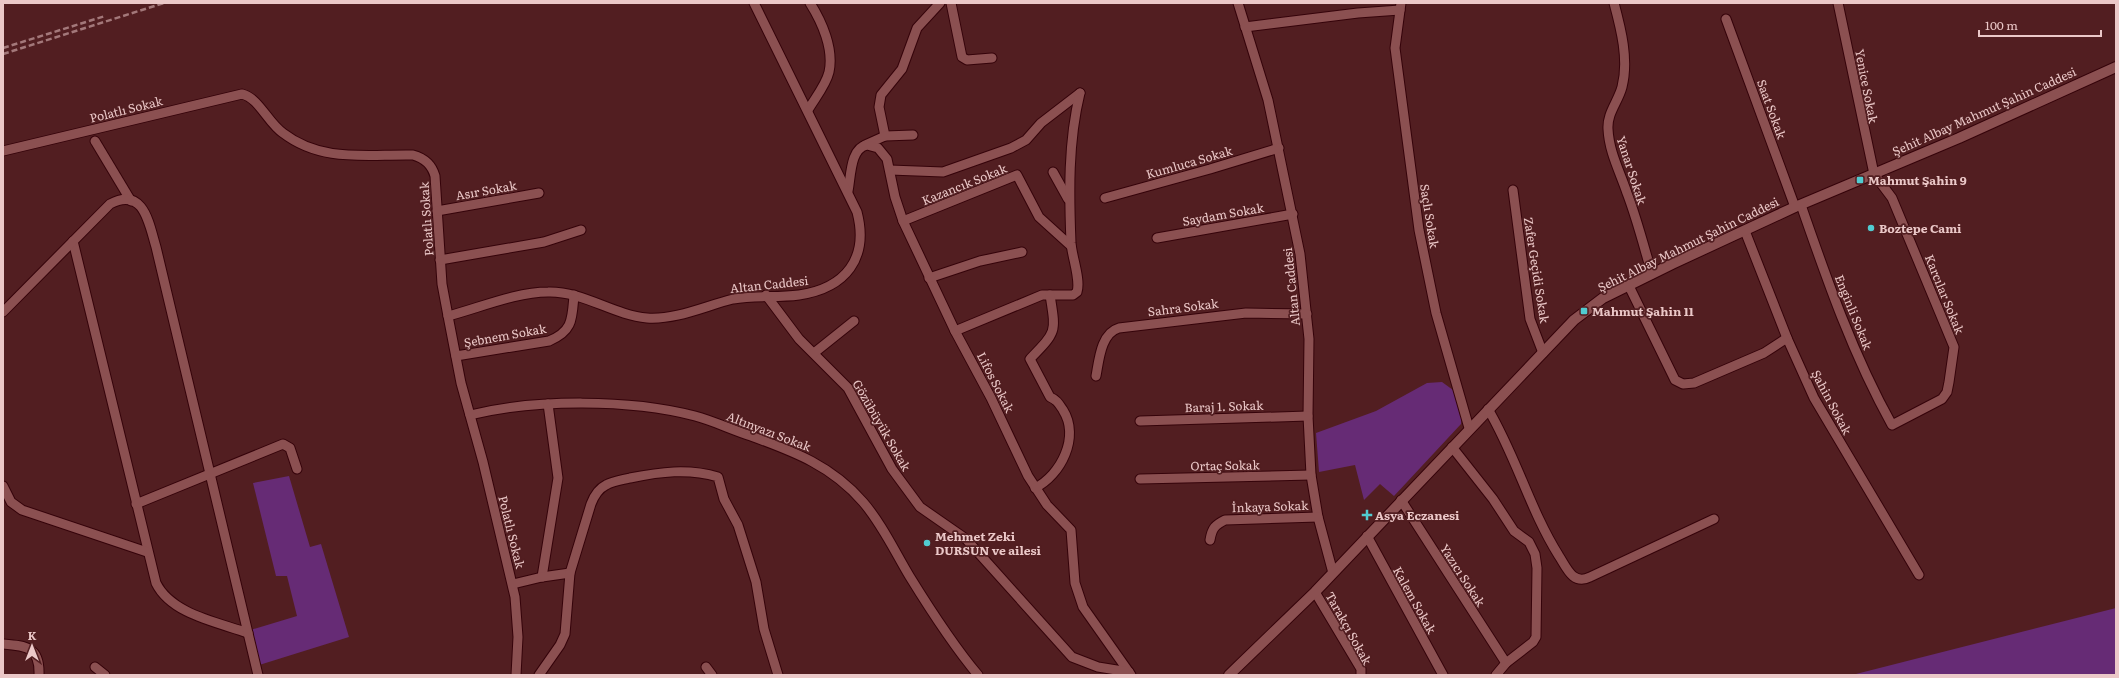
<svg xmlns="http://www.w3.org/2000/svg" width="2119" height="678" font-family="Literata,serif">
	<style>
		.green { fill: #662b75 }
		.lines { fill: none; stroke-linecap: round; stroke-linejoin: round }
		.street-casing { stroke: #35030a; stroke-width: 11 }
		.secondary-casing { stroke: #35030a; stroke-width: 12 }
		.street { stroke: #8b5051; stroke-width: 9 }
		.secondary { stroke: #8b5051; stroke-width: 10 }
		.rail { stroke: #a3787a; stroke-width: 2.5; stroke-dasharray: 6 3; stroke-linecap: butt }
		.poi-dot { fill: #51ccd1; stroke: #521e21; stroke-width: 1.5 }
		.labels { text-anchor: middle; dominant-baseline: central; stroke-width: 3.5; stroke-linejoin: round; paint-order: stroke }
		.street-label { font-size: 12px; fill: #ebc8c8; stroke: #521e21 }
		.poi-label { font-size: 12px; font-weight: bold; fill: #ebc8c8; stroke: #521e21; text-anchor: start }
	</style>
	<rect width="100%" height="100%" fill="#521e21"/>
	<!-- green -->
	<g class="green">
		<path d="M1442,382L1453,390L1462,416L1461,424L1394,496L1380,484L1364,500L1355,465L1319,472L1316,433L1376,411L1427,383Z"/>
		<path d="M289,476L310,547L321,544L349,637L256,666L247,631L297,616L287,576H276L253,483Z"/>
		<path d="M2116,608V675H1852Z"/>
	</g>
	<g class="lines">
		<!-- street casing -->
		<g class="street-casing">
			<g id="street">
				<path d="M951,3L962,57L967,60L992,58"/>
				<path d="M1238,3L1268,100L1300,254L1309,339L1308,416L1311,475L1318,517L1333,573"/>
				<path d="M1401,3L1395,48L1419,230L1436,313L1469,428"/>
				<path d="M1614,3C1621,29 1629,60 1622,87C1618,102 1607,113 1608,129C1609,152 1620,172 1627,193C1637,219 1644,247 1652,274"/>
				<path d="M1726,19L1795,207"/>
				<path d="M1245,27L1358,13L1400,10"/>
				<path d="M808,110C815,98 826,85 829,72C834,49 822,22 810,3"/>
				<path d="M885,136L879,107L881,95L902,69L917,28L940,3"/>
				<path d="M95,141L131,201"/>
				<path d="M865,145L885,136L913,135"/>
				<path d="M3,151L242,94C259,98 268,123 283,133C322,163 367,154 413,155C424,158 432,165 435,176L442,284L448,316L461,383L483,462L515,597L518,637L516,675"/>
				<path d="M890,170L943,172L1011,148L1026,140L1041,123L1080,93"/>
				<path d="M1053,172L1068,199"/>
				<path d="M1513,190L1530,319L1543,353"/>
				<path d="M848,191C851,177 850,148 867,145L878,148L887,159L895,197L903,221L955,331L991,398L1028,476L1047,505L1071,530L1075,583L1083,607L1131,675"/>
				<path d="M1105,198L1210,169L1279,148"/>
				<path d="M1801,205C1827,280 1853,355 1892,425L1942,399L1947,392L1949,382L1954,347L1892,198L1874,174L1838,3"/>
				<path d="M437,211L539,193"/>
				<path d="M903,221L1017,175L1039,217L1071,246"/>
				<path d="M1745,231L1787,338L1814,398L1919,575"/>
				<path d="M1157,238L1293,214"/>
				<path d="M73,241L156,583C171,614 217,622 248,633"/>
				<path d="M440,260L544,242L581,230"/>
				<path d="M929,278L980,261L1022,252"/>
				<path d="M1629,286L1675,380L1683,384L1694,383L1764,353L1787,338"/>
				<path d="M766,295L799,339L848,388L892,469L920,507L966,539L1072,657L1098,667L1129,672"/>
				<path d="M3,312L110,204C144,186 149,224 156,247L258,675"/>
				<path d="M448,316C479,308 516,292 548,292C583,291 613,315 647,318C676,320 705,306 733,299C755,295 777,298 799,295C846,288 869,258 857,212L754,3"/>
				<path d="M955,331L1042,295H1073L1077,292C1081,280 1072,257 1071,243C1069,193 1068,142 1080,93"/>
				<path d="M814,353L854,321"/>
				<path d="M456,356L549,341C573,331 572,319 574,295"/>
				<path d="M1096,376C1099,360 1101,333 1119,328L1246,313L1307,314"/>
				<path d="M1488,409C1516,456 1530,510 1559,556C1563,562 1567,571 1573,576C1578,580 1584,580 1590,577L1714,519"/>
				<path d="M470,415C535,399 630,399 695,416C714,421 732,430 751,436C795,452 832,466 863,502C882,524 895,552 910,577C931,611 952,644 978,675"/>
				<path d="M1140,421L1308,416"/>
				<path d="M1452,447L1493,499L1514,531L1529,542L1535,554L1537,568L1536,637L1533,642L1506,663L1496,675"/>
				<path d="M1140,479L1311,475"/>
				<path d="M3,486L11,502L22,510L147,552"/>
				<path d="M1035,488C1061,475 1080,437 1063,410C1059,404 1057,400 1050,397L1030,359C1057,331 1056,333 1050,295"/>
				<path d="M1401,500L1506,663"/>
				<path d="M136,504L283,444L290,448L297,469"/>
				<path d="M1367,536L1443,675"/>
				<path d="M1210,540C1212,528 1215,525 1225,520L1318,517"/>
				<path d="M542,577L558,478L548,404"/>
				<path d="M513,584L542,577L570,573"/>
				<path d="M1315,592L1361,669V675"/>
				<path d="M3,644C27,646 40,647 39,675"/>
				<path d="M95,667L105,675"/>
				<path d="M706,667L712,675"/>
				<path d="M539,675L560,645L565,634L570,573L591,504C594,496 598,489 606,485C613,481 622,480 630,478C660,472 688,468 718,477L724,499L738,525L756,582L764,629L778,675"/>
			</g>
		</g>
		<!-- secondary casing -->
		<g class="secondary-casing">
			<path id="secondary" d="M1229,675L1315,592L1574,320L1603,298L1672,264L1795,207L1959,138L2116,67"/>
		</g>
		<!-- street -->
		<use href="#street" class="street"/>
		<!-- secondary -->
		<use href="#secondary" class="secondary"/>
		<!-- rail -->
		<g class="rail">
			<path d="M3,48L105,16"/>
			<path d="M3,54L164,3"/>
		</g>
	</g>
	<!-- markers -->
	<g class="poi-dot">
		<rect x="1856" y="176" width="8" height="8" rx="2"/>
		<circle cx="1871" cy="228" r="4"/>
		<rect x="1580" y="307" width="8" height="8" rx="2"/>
		<path d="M1365 509h4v4h4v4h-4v4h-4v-4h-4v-4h4z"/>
		<circle cx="927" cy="543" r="4"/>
	</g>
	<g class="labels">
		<!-- street labels -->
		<g class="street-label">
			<text transform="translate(1867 86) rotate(79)">Yenice Sokak</text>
			<text transform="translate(126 109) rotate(-14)">Polatlı Sokak</text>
			<text transform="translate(1772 109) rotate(70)">Saat Sokak</text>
			<text transform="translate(1984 111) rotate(-24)">Şehit Albay Mahmut Şahin Caddesi</text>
			<text transform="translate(1189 162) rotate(-16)">Kumluca Sokak</text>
			<text transform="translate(1632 170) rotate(72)">Yanar Sokak</text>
			<text transform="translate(964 184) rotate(-22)">Kazancık Sokak</text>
			<text transform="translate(486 190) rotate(-10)">Asır Sokak</text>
			<text transform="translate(1223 214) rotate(-10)">Saydam Sokak</text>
			<text transform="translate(1430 216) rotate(81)">Saçlı Sokak</text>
			<text transform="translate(426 219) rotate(-94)">Polatlı Sokak</text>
			<text transform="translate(1688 244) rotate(-26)">Şehit Albay Mahmut Şahin Caddesi</text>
			<text transform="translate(1537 270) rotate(81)">Zafer Geçidi Sokak</text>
			<text transform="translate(769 284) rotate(-6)">Altan Caddesi</text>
			<text transform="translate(1291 287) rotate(-96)">Altan Caddesi</text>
			<text transform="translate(1945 294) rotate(68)">Karcılar Sokak</text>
			<text transform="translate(1183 307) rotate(-7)">Sahra Sokak</text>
			<text transform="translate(1854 312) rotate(68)">Enginli Sokak</text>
			<text transform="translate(505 335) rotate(-10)">Şebnem Sokak</text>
			<text transform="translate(996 382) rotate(63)">Lifos Sokak</text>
			<text transform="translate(1832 402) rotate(62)">Şahin Sokak</text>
			<text transform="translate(1224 406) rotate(-2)">Baraj 1. Sokak</text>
			<text transform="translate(882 425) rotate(60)">Gözübüyük Sokak</text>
			<text transform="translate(769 431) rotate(21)">Altınyazı Sokak</text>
			<text transform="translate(1225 465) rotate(-1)">Ortaç Sokak</text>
			<text transform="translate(1270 506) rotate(-2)">İnkaya Sokak</text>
			<text transform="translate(512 532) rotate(76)">Polatlı Sokak</text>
			<text transform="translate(1463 575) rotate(57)">Yazıcı Sokak</text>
			<text transform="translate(1415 600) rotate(61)">Kalem Sokak</text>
			<text transform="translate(1349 628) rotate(61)">Tarakçı Sokak</text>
		</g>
		<!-- poi labels -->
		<g class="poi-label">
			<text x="1868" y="180">Mahmut Şahin 9</text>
			<text x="1879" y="228">Boztepe Cami</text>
			<text x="1592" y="311">Mahmut Şahin 11</text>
			<text x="1375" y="515">Asya Eczanesi</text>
			<text x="935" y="536">Mehmet Zeki<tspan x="935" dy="14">DURSUN ve ailesi</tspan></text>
		</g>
	</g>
	<!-- border -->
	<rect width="2119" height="678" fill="none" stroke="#ebc8c8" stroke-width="8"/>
	<!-- north arrow -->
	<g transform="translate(32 646)" stroke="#521e21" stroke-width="3" paint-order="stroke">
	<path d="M0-3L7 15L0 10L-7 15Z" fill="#ebc8c8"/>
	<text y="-6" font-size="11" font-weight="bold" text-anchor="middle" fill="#ebc8c8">K</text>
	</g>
	<!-- scale -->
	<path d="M1979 30v6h122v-6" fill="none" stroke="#ebc8c8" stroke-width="2"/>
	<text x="1985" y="30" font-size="12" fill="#ebc8c8" stroke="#521e21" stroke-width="3" paint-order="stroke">100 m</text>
</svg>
